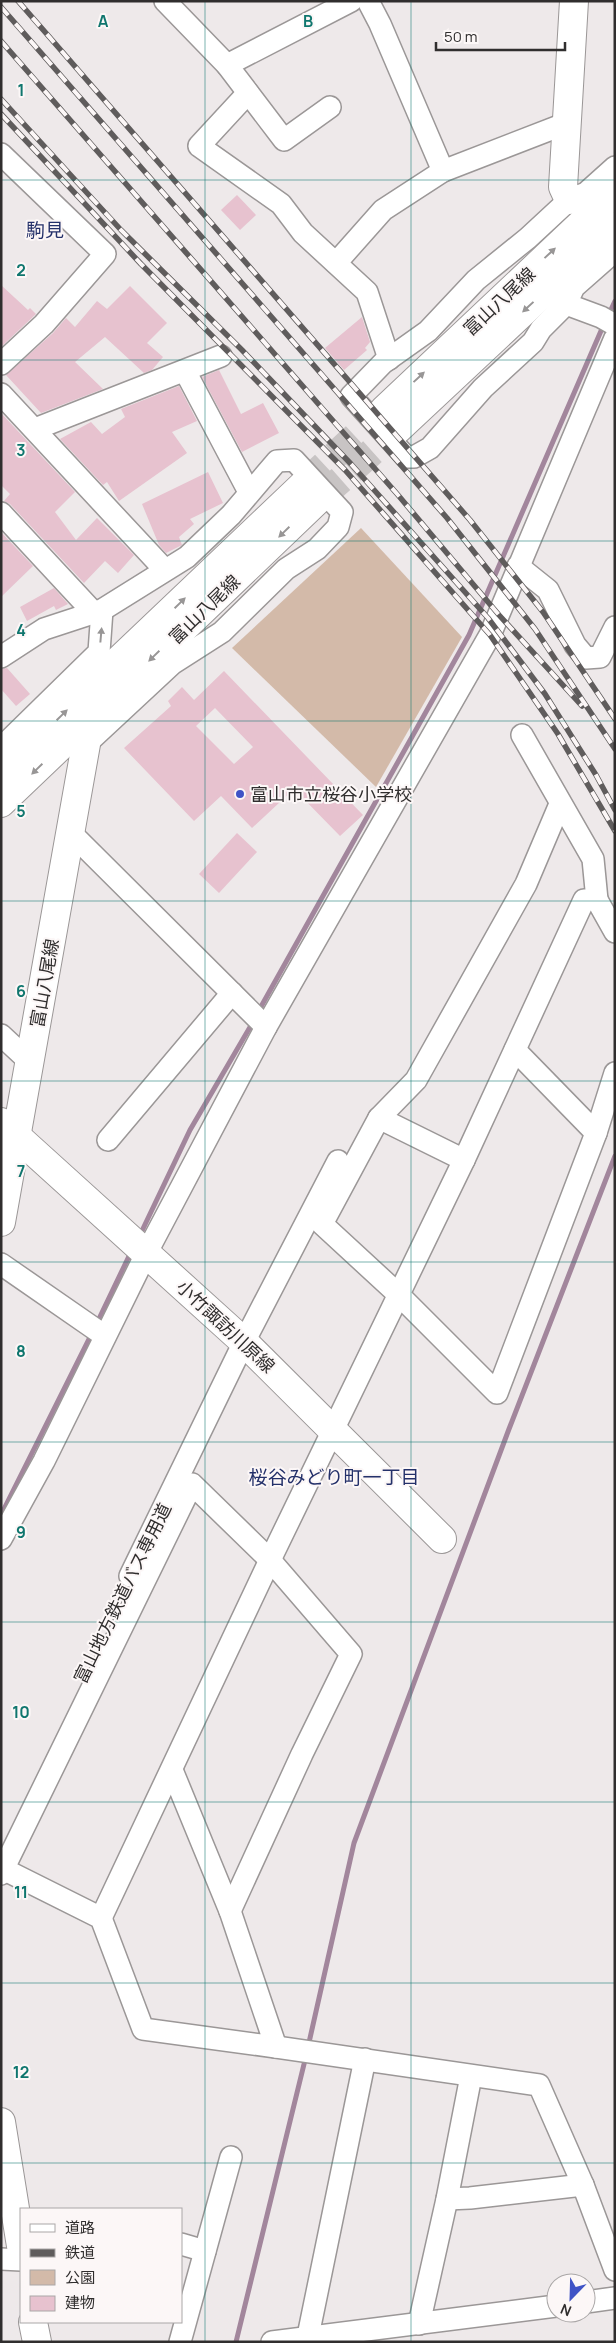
<svg xmlns="http://www.w3.org/2000/svg" width="616" height="2343" font-family="Manrope,'Noto Sans JP',sans-serif">
	<style>
		.green { fill: #d3baa9 }
		.lines { fill: none; stroke-linecap: round; stroke-linejoin: round }
		.stream { stroke: #a2869c; stroke-width: 5 }
		.building { fill: #e7c2cf; fill-rule: evenodd }
		.major-tunnel { stroke: #c8c4c4; stroke-width: 28; stroke-dasharray: 28 14; stroke-linecap: butt }
		.minor-casing { stroke: #9b9797; stroke-width: 24 }
		.major-casing { stroke: #9b9797; stroke-width: 30 }
		.minor { stroke: #fff; stroke-width: 21 }
		.major { stroke: #fff; stroke-width: 28 }
		.rail-casing { stroke: #5f5c5c; stroke-width: 5.5 }
		.rail { stroke: #fcf7f7; stroke-width: 4; stroke-dasharray: 11; stroke-linecap: butt }
		.oneway { fill: #989696 }
		.grid { fill: none; stroke: #0f766e; stroke-width: 1; stroke-opacity: 0.55 }
		.poi-dot { fill: #3f53c6; stroke: #fcf7f7; stroke-width: 2 }
		.labels { text-anchor: middle; dominant-baseline: central; stroke-width: 4; stroke-linejoin: round; paint-order: stroke }
		.street-label { font-size: 18px; fill: #302e2e; stroke: #fcf7f7 }
		.poi-label { font-size: 18px; fill: #302e2e; stroke: #fcf7f7; text-anchor: start }
		.neighbourhood-label { font-size: 19px; fill: #24316a; stroke: #fcf7f7 }
		.grid-label { font-size: 16px; text-anchor: middle; font-weight: bold; fill: #0f766e; stroke: #fcf7f7; stroke-width: 4; stroke-linejoin: round; paint-order: stroke }
	</style>
	<rect width="100%" height="100%" fill="#eee9ea"/>
	<!-- green -->
	<path class="green" d="M361,528L462,637L376,787L232,648Z"/>
	<g class="lines">
		<!-- stream -->
		<g class="stream">
			<path d="M608,316L615,301"/>
			<path d="M258,1012L469,635L604,324"/>
			<path d="M140,1235L190,1130L253,1022"/>
			<path d="M97,1323L131,1252"/>
			<path d="M1,1515L92,1333"/>
			<path d="M308,2047L354,1843L509,1429L615,1156"/>
			<path d="M236,2342L306,2056"/>
		</g>
	</g>
	<!-- building -->
	<g class="building">
		<path d="M237,195L256,215L240,230L221,210Z"/>
		<path d="M1,285L28,310L30,308L36,314L1,347Z"/>
		<path d="M130,286L167,323L147,343L163,357L152,370L144,373L105,337L75,362L103,389L41,413L6,375L53,333L66,318L75,327L97,301L107,309Z"/>
		<path d="M362,317L370,342L365,348L367,350L344,370L325,348Z"/>
		<path d="M219,370L241,414L263,403L279,433L242,452L202,377Z"/>
		<path d="M179,386L197,421L172,432L187,453L119,501L107,482L103,485L60,439L91,422L102,434L125,417L121,409Z"/>
		<path d="M1,413L75,492L55,512L76,540L97,518L134,555L118,573L105,561L84,583L10,504L4,501L10,494L1,485Z"/>
		<path d="M208,472L223,503L190,519L194,524L179,537L182,545L166,553L159,545L142,504Z"/>
		<path d="M1,532L33,566L1,597Z"/>
		<path d="M54,588L68,604L56,610L54,606L27,621L20,607Z"/>
		<path d="M7,668L30,694L16,706L1,689V669Z"/>
		<path d="M224,671L363,815L340,836L294,789L252,828L221,796L194,821L124,748L171,706L168,701L182,687L194,700ZM215,708L253,747L234,764L196,726Z"/>
		<path d="M237,833L257,852L219,893L199,874Z"/>
	</g>
	<g class="lines">
		<!-- major-tunnel -->
		<g class="major-tunnel">
			<path d="M304,484L384,410"/>
			<path d="M320,498L398,429"/>
		</g>
		<!-- minor casing -->
		<g class="minor-casing">
			<g id="minor">
				<path d="M165,1L227,65L284,140L330,107"/>
				<path d="M368,1L380,24L443,171"/>
				<path d="M227,65L351,1"/>
				<path d="M248,93L199,146L281,204L303,233L367,292L389,359"/>
				<path d="M1,154L105,254L44,324L1,364"/>
				<path d="M615,167L586,193L569,200L528,238L476,280L428,331L383,363L351,396L406,457H414L430,448L483,388L533,342L541,329L566,304L574,287L615,251"/>
				<path d="M336,263L383,210L443,171L567,123"/>
				<path d="M566,304L601,317L615,325"/>
				<path d="M185,371L249,492"/>
				<path d="M1,394L165,570"/>
				<path d="M35,429L221,356"/>
				<path d="M1,513L94,613"/>
				<path d="M518,566L548,590L575,645L586,658L600,657L615,627"/>
				<path d="M1,657L44,629L102,610L187,557L231,515L277,461L294,460L342,512L338,527L317,549L286,569L222,632L172,664L86,744"/>
				<path d="M522,735L593,859L597,900"/>
				<path d="M1,748L99,652L102,610"/>
				<path d="M71,833L266,1027"/>
				<path d="M1,1035L30,1062"/>
				<path d="M379,1118L416,1080L526,884L560,804"/>
				<path d="M596,1133L615,1073"/>
				<path d="M108,1140L232,993"/>
				<path d="M464,1160L379,1118L322,1224L399,1295L497,1393L596,1133L515,1050"/>
				<path d="M1,1264L105,1336"/>
				<path d="M1,1539L44,1461L147,1252L266,1027L490,635L615,338"/>
				<path d="M130,1576L244,1342L338,1161"/>
				<path d="M3,1869L101,1918L143,2029L276,2047L230,1911L172,1770"/>
				<path d="M1,1874L192,1484L270,1560L351,1654L302,1754L230,1911"/>
				<path d="M101,1918L270,1560L464,1160L584,900H597L615,932"/>
				<path d="M276,2047L539,2085L583,2185L615,2270"/>
				<path d="M447,2199L470,2198L583,2185"/>
				<path d="M181,2244L205,2251"/>
				<path d="M1,2259L21,2260"/>
				<path d="M586,2302L615,2298"/>
				<path d="M419,2324L447,2199L471,2076"/>
				<path d="M308,2336L365,2059"/>
				<path d="M180,2342L231,2157"/>
				<path d="M272,2342L556,2306"/>
			</g>
		</g>
		<!-- major casing -->
		<g class="major-casing">
			<g id="major">
				<path d="M569,200L563,187L574,1"/>
				<path d="M384,410L615,192"/>
				<path d="M398,429L615,226"/>
				<path d="M1,772L304,484"/>
				<path d="M1,803L320,498"/>
				<path d="M1,1122L244,1342L442,1539"/>
				<path d="M1,1222L86,744"/>
				<path d="M1,2122L21,2246"/>
				<path d="M33,2322L37,2342"/>
			</g>
		</g>
		<!-- minor -->
		<use href="#minor" class="minor"/>
		<!-- major -->
		<use href="#major" class="major"/>
		<!-- rail casing -->
		<g class="rail-casing">
			<g id="rail">
				<path d="M18,1L470,520L543,612L615,719"/>
				<path d="M1,7L447,518L535,629L615,749"/>
				<path d="M1,41L398,495L499,615L582,706"/>
				<path d="M1,99L121,230L242,350L351,464L488,618L545,694L596,775L615,810"/>
				<path d="M1,114L141,264L345,470L490,635L558,734L615,831"/>
			</g>
		</g>
		<!-- rail -->
		<use href="#rail" class="rail"/>
	</g>
	<!-- one-way arrows -->
	<defs><path id="oneway-solid" d="M-6-.8H1V-3.2L6.5 0L1 3.2V.8H-6Z" transform="scale(1.25)"/></defs>
	<g class="oneway">
		<use href="#oneway-solid" transform="translate(550 253) rotate(-43)"/>
		<use href="#oneway-solid" transform="translate(528 307) rotate(137)"/>
		<use href="#oneway-solid" transform="translate(419 377) rotate(-43)"/>
		<use href="#oneway-solid" transform="translate(284 532) rotate(136)"/>
		<use href="#oneway-solid" transform="translate(180 603) rotate(-44)"/>
		<use href="#oneway-solid" transform="translate(101 635) rotate(-85)"/>
		<use href="#oneway-solid" transform="translate(154 656) rotate(136)"/>
		<use href="#oneway-solid" transform="translate(62 715) rotate(-44)"/>
		<use href="#oneway-solid" transform="translate(37 769) rotate(136)"/>
	</g>
	<!-- grid -->
	<path class="grid" d="M205,1V2342M411,1V2342M1,180H615M1,360H615M1,541H615M1,721H615M1,901H615M1,1081H615M1,1262H615M1,1442H615M1,1622H615M1,1802H615M1,1983H615M1,2163H615"/>
	<!-- markers -->
	<circle class="poi-dot" cx="240" cy="794" r="5"/>
	<g class="labels">
		<!-- street labels -->
		<g class="street-label">
			<text transform="translate(499 301) rotate(-43)">富山八尾線</text>
			<text transform="translate(204 609) rotate(-44)">富山八尾線</text>
			<text transform="translate(44 983) rotate(-80)">富山八尾線</text>
			<text transform="translate(226 1326) rotate(43)">小竹諏訪川原線</text>
			<text transform="translate(122 1593) rotate(-64)">富山地方鉄道バス専用道</text>
		</g>
		<!-- poi labels -->
		<g class="poi-label">
			<text x="250" y="794">富山市立桜谷小学校</text>
		</g>
		<!-- neighbourhood labels -->
		<g class="neighbourhood-label">
			<text x="45" y="230">駒見</text>
			<text x="334" y="1477">桜谷みどり町一丁目</text>
		</g>
	</g>
	<g class="grid-label">
		<text x="103" y="27">A</text>
		<text x="308" y="27">B</text>
		<text x="21" y="96">1</text>
		<text x="21" y="276">2</text>
		<text x="21" y="456">3</text>
		<text x="21" y="636">4</text>
		<text x="21" y="817">5</text>
		<text x="21" y="997">6</text>
		<text x="21" y="1177">7</text>
		<text x="21" y="1357">8</text>
		<text x="21" y="1538">9</text>
		<text x="21" y="1718">10</text>
		<text x="21" y="1898">11</text>
		<text x="21" y="2078">12</text>
	</g>
	<!-- border -->
	<rect width="616" height="2343" fill="none" stroke="#302e2e" stroke-width="5"/>
	<!-- legend -->
	<rect x="20" y="2208" width="162" height="115" fill="#fcf7f7" stroke="#aaa7a7"/>
	<rect x="30" y="2224" width="25" height="8" fill="#ffffff" stroke="#aaa7a7"/>
	<text x="65" y="2233" font-size="15" fill="#302e2e">道路</text>
	<rect x="30" y="2249" width="25" height="8" fill="#5f5c5c" stroke="#aaa7a7"/>
	<text x="65" y="2258" font-size="15" fill="#302e2e">鉄道</text>
	<rect x="30" y="2270" width="25" height="15" fill="#d3baa9" stroke="#aaa7a7"/>
	<text x="65" y="2283" font-size="15" fill="#302e2e">公園</text>
	<rect x="30" y="2296" width="25" height="15" fill="#e7c2cf" stroke="#aaa7a7"/>
	<text x="65" y="2308" font-size="15" fill="#302e2e">建物</text>
	<!-- north arrow -->
	<g transform="translate(571 2298) rotate(203)"><circle r="24" fill="#fcf7f7" stroke="#aaa7a7"/>
	<path d="M0-4L9 19L0 12L-9 19Z" fill="#3f53c6"/>
	<text y="-8" font-size="14" font-weight="bold" text-anchor="middle" fill="#302e2e">N</text>
	</g>
	<!-- scale -->
	<path d="M436 42v8h129v-8" fill="none" stroke="#302e2e" stroke-width="2.5"/>
	<text x="444" y="42" font-size="15" fill="#302e2e" stroke="#fcf7f7" stroke-width="4" paint-order="stroke">50 m</text>
</svg>
